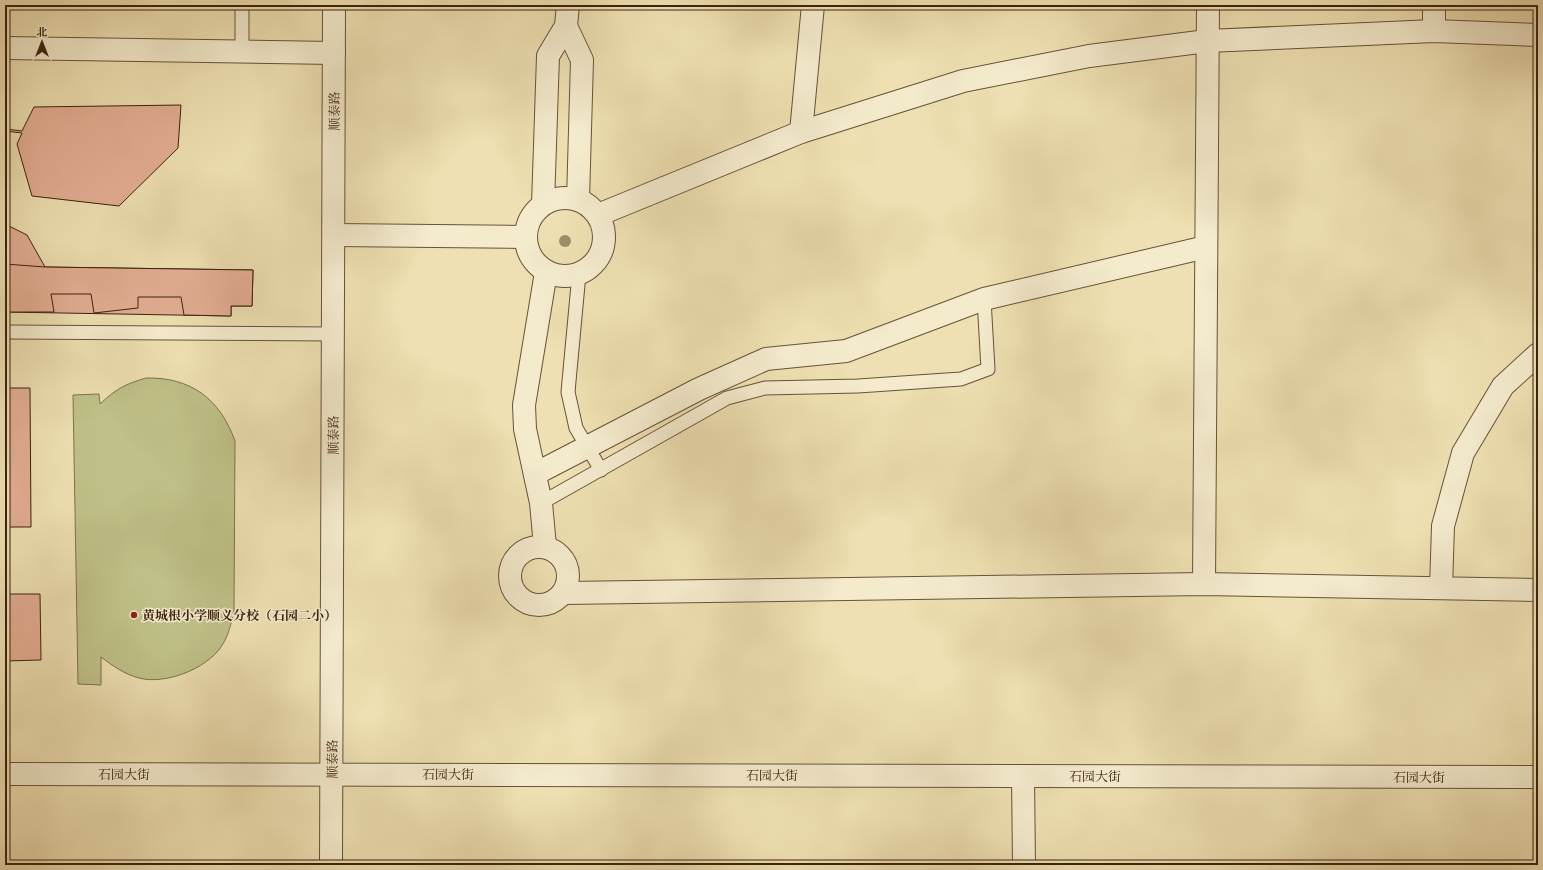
<svg xmlns="http://www.w3.org/2000/svg" width="1543" height="870" font-family="'Gentium Book Plus','Noto Serif SC',serif">
	<style>
		.green { fill: #bfc188; stroke: #7e724c }
		.building { fill: #e3ae93; stroke: #3c220f }
		.lines { fill: none; stroke-linecap: round; stroke-linejoin: round }
		.service-casing { stroke: #685238; stroke-width: 15 }
		.minor-casing { stroke: #685238; stroke-width: 24 }
		.tertiary-casing { stroke: #685238; stroke-width: 24 }
		.service { stroke: #f4ebcd; stroke-width: 13 }
		.minor { stroke: #f4ebcd; stroke-width: 22 }
		.tertiary { stroke: #f4ebcd; stroke-width: 22 }
		.tree { fill: #9e8e69 }
		.poi-dot { fill: #8f2418; stroke: #f4ebcd; stroke-width: 1.5 }
		.labels { text-anchor: middle; dominant-baseline: central; stroke-width: 3; stroke-linejoin: round; paint-order: stroke }
		.street-label { font-size: 13px; fill: #3c220f; stroke: #f4ebcd }
		.poi-label { font-size: 13px; font-weight: bold; fill: #3c220f; stroke: #f4ebcd; text-anchor: start }
	</style>
	<rect width="100%" height="100%" fill="#eee0b2"/>
	<filter id="stains"><feTurbulence type="fractalNoise" baseFrequency=".005" numOctaves="4"/><feColorMatrix values="0 0 0 0 .2 0 0 0 0 .09 0 0 0 0 .02 0 0 0 .5 -.17"/></filter>
	<radialGradient id="worn" r=".72"><stop offset=".6" stop-color="#630" stop-opacity="0"/><stop offset="1" stop-color="#630" stop-opacity=".3"/></radialGradient>
	<!-- green -->
	<path class="green" d="M146,378C191,377 220,399 235,441L234,612C231,624 228,637 221,647C206,669 165,685 139,678C124,674 113,666 101,657V685L78,684L73,395L99,394L100,404C116,389 125,384 146,378Z"/>
	<!-- building -->
	<g class="building">
		<path d="M181,105L178,148L119,206L32,196L17,144L22,133L5,131V129L22,131L34,107Z"/>
		<path d="M5,224L27,235L45,267L253,270L252,306H231V316L5,312Z"/>
		<path d="M5,264L45,267L253,270L252,306H231V316L184,315L181,297H138V308L94,313L91,294H51L54,312H8L5,294Z"/>
		<path d="M5,388H30L31,527H5Z"/>
		<path d="M5,594H40L41,660L5,661Z"/>
		<path d="M975,861V865H477L482,862Z"/>
	</g>
	<g class="lines">
		<!-- service casing -->
		<g class="service-casing">
			<g id="service">
				<path d="M242,52V5"/>
				<path d="M579,274L568,392L576,428L601,470"/>
				<path d="M5,332L333,334"/>
				<path d="M541,503L727,398L765,388L858,386L961,379L988,369L984,299"/>
			</g>
		</g>
		<!-- minor casing -->
		<g class="minor-casing">
			<g id="minor">
				<path d="M1434,5V31"/>
				<path d="M566,26L568,5"/>
				<path d="M5,48L334,53"/>
				<path d="M801,132L813,5"/>
				<circle cx="565" cy="237" r="39"/>
				<path d="M543,204L548,56L566,26L582,60L578,200"/>
				<path d="M598,215L801,132L963,81L1089,56L1207,41L1434,31L1538,35"/>
				<path d="M334,235L525,237"/>
				<path d="M535,474L699,389L766,359L846,351L984,299L1206,247"/>
				<path d="M545,546L541,503L525,429L524,405L546,272"/>
				<circle cx="539" cy="576" r="29"/>
				<path d="M1204,584L1208,5"/>
				<path d="M1441,588L1443,526L1463,453L1503,386L1538,354"/>
				<path d="M564,593L1204,584L1538,590"/>
				<path d="M1023,776L1024,865"/>
			</g>
		</g>
		<!-- tertiary casing -->
		<g class="tertiary-casing">
			<g id="tertiary">
				<path d="M5,774L1538,777"/>
				<path d="M331,865L334,5"/>
			</g>
		</g>
		<!-- service -->
		<use href="#service" class="service"/>
		<!-- minor -->
		<use href="#minor" class="minor"/>
		<!-- tertiary -->
		<use href="#tertiary" class="tertiary"/>
	</g>
	<!-- trees -->
	<circle class="tree" cx="565" cy="241" r="6"/>
	<!-- markers -->
	<circle class="poi-dot" cx="134" cy="615" r="4"/>
	<g class="labels">
		<!-- street labels -->
		<g class="street-label">
			<text transform="translate(334 111) rotate(-90)">顺泰路</text>
			<text transform="translate(333 435) rotate(-90)">顺泰路</text>
			<text transform="translate(332 759) rotate(-90)">顺泰路</text>
			<text x="124" y="774">石园大街</text>
			<text x="448" y="774">石园大街</text>
			<text x="772" y="775">石园大街</text>
			<text x="1095" y="776">石园大街</text>
			<text x="1419" y="777">石园大街</text>
		</g>
		<!-- poi labels -->
		<g class="poi-label">
			<text x="142" y="615">黄城根小学顺义分校（石园二小）</text>
		</g>
	</g>
	<!-- margin -->
	<rect width="1543" height="870" fill="none" stroke="#eee0b2" stroke-width="20"/>
	<rect x="6" y="6" width="1531" height="858" fill="none" stroke="#3c220f" stroke-width="2"/>
	<rect x="10" y="10" width="1523" height="850" fill="none" stroke="#3c220f"/>
	<!-- north arrow -->
	<g transform="translate(42 42)" stroke="#f4ebcd" stroke-width="3" paint-order="stroke">
	<path d="M0-3L7 15L0 10L-7 15Z" fill="#3c220f"/>
	<text y="-6" font-size="11" font-weight="bold" text-anchor="middle" fill="#3c220f">北</text>
	</g>
	<rect width="100%" height="100%" filter="url(#stains)"/>
	<rect width="100%" height="100%" fill="url(#worn)"/>
</svg>
